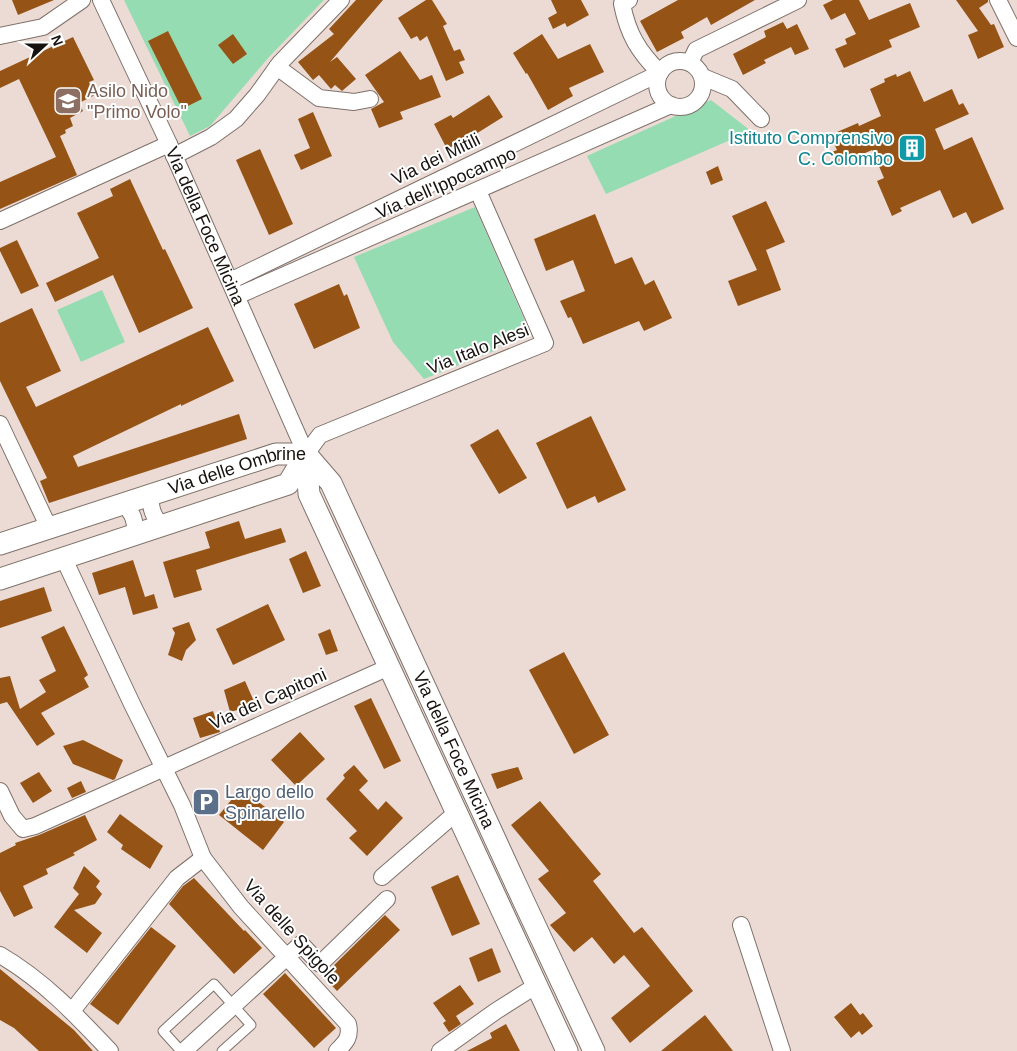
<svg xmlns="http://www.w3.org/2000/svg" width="1017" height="1051" font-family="Helvetica,sans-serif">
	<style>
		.green { fill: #95dcb2 }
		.building { fill: #955416 }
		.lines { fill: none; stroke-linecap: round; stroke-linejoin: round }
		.service-casing { stroke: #7f716a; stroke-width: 11 }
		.minor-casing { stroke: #7f716a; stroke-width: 18 }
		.tertiary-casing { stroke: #7f716a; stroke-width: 23 }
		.service { stroke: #fff; stroke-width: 9 }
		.minor { stroke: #fff; stroke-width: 16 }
		.tertiary { stroke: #fff; stroke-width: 21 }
		.labels { text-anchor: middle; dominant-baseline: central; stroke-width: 4; stroke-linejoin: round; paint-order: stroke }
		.education-label { font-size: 18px; fill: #785e54; stroke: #fff; text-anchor: start }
		.culture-label { font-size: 18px; fill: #0d838f; stroke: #fff; text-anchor: end }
		.street-label { font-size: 18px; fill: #17120f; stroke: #fff }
		.service-label { font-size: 18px; fill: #4e5e75; stroke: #fff; text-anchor: start }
	</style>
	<rect width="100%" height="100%" fill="#ebdbd4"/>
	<!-- green -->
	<g class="green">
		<path d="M124,0H324L269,57L210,126L190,136Z"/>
		<path d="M711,100L751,131L606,194L587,156Z"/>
		<path d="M475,207L525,321L494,351L424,379L393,342L354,257Z"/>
		<path d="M102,290L125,342L81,362L57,310Z"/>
	</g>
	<!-- building -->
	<g class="building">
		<path d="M12,0H54L18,15Z"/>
		<path d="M356,0H383L330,62L337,57L356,79L342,91L335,85L331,89L319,75L313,80L298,62L334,34L329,29Z"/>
		<path d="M426,0H432L447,24L443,26L454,51L460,49L465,60L459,62L464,73L446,81L427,36L420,41L417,36L411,39L398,18Z"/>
		<path d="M551,0H581L589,15L567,27L565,23L553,29L548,18L557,13Z"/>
		<path d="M678,0H755L711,25L707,17L681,32L684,38L657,52L640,21Z"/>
		<path d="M833,0H859L869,20L910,3L920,27L889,40L892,47L844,68L835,49L847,44L845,39L856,34L845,13L831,20L823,5Z"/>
		<path d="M956,0H988V2L979,8L991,25L994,24L1004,47L978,59L968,35L978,31Z"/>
		<path d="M783,22L787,29L797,24L809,49L795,55L791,47L764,60L766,63L743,75L733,54L766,37L764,31Z"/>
		<path d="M168,31L202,99L182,109L148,41Z"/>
		<path d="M233,34L247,54L233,64L218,45Z"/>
		<path d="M542,34L558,59L590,44L604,72L569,88L573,96L548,110L527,73L526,74L513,53Z"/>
		<path d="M73,37L94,80L89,82L95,95L79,103L83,111L70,118L73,126L65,130L66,133L60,136L77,175L0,209V182L56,157L19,79L0,88V71Z"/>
		<path d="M400,51L420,80L432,75L441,97L400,112L403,119L379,128L371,109L384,102L365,75Z"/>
		<path d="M910,71L924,102L952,89L959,105L963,103L969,114L935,129L944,150L972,137L1004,209L972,224L966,212L953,218L940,190L900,208L902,211L892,216L877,181L884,178L872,150L838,165L832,152L837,150L830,135L858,123L859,126L881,116L870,89L885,82L884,79L896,74L897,77Z"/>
		<path d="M489,95L503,117L471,137L447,149L434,124L451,115L453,118Z"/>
		<path d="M313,112L332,156L301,170L294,155L310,148L298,119Z"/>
		<path d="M260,149L293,224L269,235L236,160Z"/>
		<path d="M718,166L723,180L711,185L706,172Z"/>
		<path d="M130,179L163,250L165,249L193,308L139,333L113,275L55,302L46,283L99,258L77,213L113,196L110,189Z"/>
		<path d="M766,201L785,242L766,250L781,290L738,306L728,281L757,270L732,216Z"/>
		<path d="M595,214L615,264L632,257L645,285L654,280L672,318L644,331L639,321L583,344L571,317L568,318L560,301L585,291L573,260L546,271L534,239Z"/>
		<path d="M17,240L39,286L21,294L0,251V248Z"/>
		<path d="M339,284L344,296L347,294L360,328L314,349L294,304Z"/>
		<path d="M32,308L61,371L26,387L36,407L208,327L234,381L181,406V404L73,456L78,467L239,414L247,439L49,503L40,481L47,478L0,381V323Z"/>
		<path d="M591,416L626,490L598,503L595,496L567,509L536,443Z"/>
		<path d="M498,429L527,478L499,494L470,445Z"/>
		<path d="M239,521L245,539L281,528L286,542L196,570L202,590L174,598L163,562L210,548L205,532Z"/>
		<path d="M306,551L321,586L303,593L289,559Z"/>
		<path d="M133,560L145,597L154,594L158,608L133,615L125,587L99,595L92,573Z"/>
		<path d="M44,587L52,611L0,628V601Z"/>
		<path d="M268,604L285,640L233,665L216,629Z"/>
		<path d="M189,622L196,640L186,650L182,661L168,655L175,633L172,628Z"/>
		<path d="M64,626L88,675L84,678L89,687L41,713L55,734L37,746L7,702L0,704V678L10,676L20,709L46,692L39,680L56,671L41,637Z"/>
		<path d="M330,629L338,651L326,655L318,634Z"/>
		<path d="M564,652L609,735L574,754L529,670Z"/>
		<path d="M245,681L256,706L244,711L241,709L230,712L224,690Z"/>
		<path d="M371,698L401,761L384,769L354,706Z"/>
		<path d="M213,711L220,732L200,738L193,718Z"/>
		<path d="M300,732L325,759L296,786L271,760Z"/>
		<path d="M83,740L123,760L115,779L113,780L73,764L63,746Z"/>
		<path d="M354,765L368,781L359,790L378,810L386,801L403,818L367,856L349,838L357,831L326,799L345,778L343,775Z"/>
		<path d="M518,767L523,779L497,789L491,774Z"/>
		<path d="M39,772L52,791L33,803L20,783Z"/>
		<path d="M81,781L86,792L72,798L67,788Z"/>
		<path d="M241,788L284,822L263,850L219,815Z"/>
		<path d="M540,801L601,874L593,881L634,933L642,927L693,991L630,1043L611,1018L650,986L624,955L614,964L592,937L574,952L550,925L566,913L538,879L549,871L511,825Z"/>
		<path d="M120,814L163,846L150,869L121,849L123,845L107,832Z"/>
		<path d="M85,815L97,840L73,853L75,855L46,869L48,874L23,886L33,908L14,917L0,891V853L16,845L15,843L39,835Z"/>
		<path d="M84,866L100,881L96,887L102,894L95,904L74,910L102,933L87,953L54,927L79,894L73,888Z"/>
		<path d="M458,875L480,924L452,936L431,887Z"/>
		<path d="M194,878L244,931L245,930L262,948L234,974L169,904L183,886Z"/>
		<path d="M385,915L400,930L337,991L323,976Z"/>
		<path d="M151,927L176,946L118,1025L90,1004Z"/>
		<path d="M492,948L501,972L478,982L469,958Z"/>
		<path d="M0,969L74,1030L93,1051H39L14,1028L0,1020Z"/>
		<path d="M285,973L336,1028L314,1048L263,994Z"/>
		<path d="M460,985L474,1004L456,1016L461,1024L449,1032L443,1023L446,1021L433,1003Z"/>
		<path d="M851,1003L860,1015L863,1013L873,1026L862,1035L859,1031L851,1038L834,1017Z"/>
		<path d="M705,1015L733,1051H661Z"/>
		<path d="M506,1024L520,1051H467L492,1038L490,1033Z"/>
	</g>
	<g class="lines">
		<!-- service casing -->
		<g class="service-casing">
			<path id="service" d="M181,1051L163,1031L214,984L251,1025L222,1051"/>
		</g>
		<!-- minor casing -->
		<g class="minor-casing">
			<g id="minor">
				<path id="s1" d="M101,0L169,144L306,454L320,435L545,343L478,191"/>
				<path d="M998,0L1017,38"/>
				<path d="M0,36L43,27L82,0"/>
				<circle cx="680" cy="84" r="23"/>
				<path d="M690,63L696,50L798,0"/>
				<path d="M277,67L319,98L354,102L370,99"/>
				<path d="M703,77L732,89L761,119"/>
				<path d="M174,156L211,137L236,119L257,95L280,63L341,0"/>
				<path d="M0,221L169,144"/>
				<path d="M230,281L660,73C638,51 628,34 622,4L629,0"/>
				<path d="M237,296L671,105"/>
				<path d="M0,424L49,528"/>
				<path d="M151,495C150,509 153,515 161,526"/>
				<path d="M124,504C133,514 136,521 135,535"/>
				<path d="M64,559L132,704L182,805L203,858L241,907L348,1024C351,1037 346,1042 337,1051"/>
				<path d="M0,791L12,816L23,829L35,826L389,667"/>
				<path d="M382,877L457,812"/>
				<path d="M741,925L782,1051"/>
				<path d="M0,955C43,980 76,1015 110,1051"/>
				<path d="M72,1011L177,878L203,858"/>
				<path d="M184,1051L301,944L320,964L387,899"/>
				<path d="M440,1051L496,1011L537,985"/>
			</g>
		</g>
		<!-- tertiary casing -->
		<g class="tertiary-casing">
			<g id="tertiary">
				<path id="s2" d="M306,454L331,483L524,902L594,1051"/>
				<path d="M306,454L309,494L567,1051"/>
				<path id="s3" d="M0,544L276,454H306"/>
				<path d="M0,579L288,484L306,454"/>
			</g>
		</g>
		<!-- service -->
		<use href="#service" class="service"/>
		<!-- minor -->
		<use href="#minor" class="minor"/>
		<!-- tertiary -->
		<use href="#tertiary" class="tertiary"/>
	</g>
	<!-- icons -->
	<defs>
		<g id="school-square" transform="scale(1.4375)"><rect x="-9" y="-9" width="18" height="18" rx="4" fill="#8d6e63" stroke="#fff"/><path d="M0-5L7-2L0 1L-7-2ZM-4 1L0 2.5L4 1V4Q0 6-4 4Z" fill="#fff"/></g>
		<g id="building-square" transform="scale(1.4375)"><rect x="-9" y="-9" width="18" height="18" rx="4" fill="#0f9aa8" stroke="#fff"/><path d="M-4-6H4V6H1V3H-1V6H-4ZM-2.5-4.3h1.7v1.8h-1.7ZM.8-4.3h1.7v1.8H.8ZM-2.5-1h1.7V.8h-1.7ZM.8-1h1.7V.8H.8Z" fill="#fff"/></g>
		<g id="parking-square" transform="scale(1.4375)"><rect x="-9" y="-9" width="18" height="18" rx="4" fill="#5c6f8a" stroke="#fff"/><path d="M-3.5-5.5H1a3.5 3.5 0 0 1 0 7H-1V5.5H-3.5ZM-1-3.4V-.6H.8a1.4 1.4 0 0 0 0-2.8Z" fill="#fff"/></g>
	</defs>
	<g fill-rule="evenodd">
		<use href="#school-square" x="68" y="101"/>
		<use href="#building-square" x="912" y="148"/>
		<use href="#parking-square" x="206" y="802"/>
	</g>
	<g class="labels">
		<!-- education labels -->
		<g class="education-label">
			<text x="87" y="91">Asilo Nido<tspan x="87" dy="21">"Primo Volo"</tspan></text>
		</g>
		<!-- culture labels -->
		<g class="culture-label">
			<text x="893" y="138">Istituto Comprensivo<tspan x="893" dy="21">C. Colombo</tspan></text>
		</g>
		<!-- street labels -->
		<g class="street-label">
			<text transform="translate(436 159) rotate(-26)">Via dei Mitili</text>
			<text transform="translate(446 183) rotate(-24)">Via dell'Ippocampo</text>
			<text stroke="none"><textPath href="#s1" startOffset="249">Via della Foce Micina</textPath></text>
			<text transform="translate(478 349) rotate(-22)">Via Italo Alesi</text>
			<text stroke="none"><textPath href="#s3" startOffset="249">Via delle Ombrine</textPath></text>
			<text transform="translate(268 699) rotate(-24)">Via dei Capitoni</text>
			<text stroke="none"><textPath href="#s2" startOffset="332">Via della Foce Micina</textPath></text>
			<text transform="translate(292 932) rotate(48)">Via delle Spigole</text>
		</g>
		<!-- service labels -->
		<g class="service-label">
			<text x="225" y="792">Largo dello<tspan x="225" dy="21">Spinarello</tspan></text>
		</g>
	</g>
	<!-- north arrow -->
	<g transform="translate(45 45) rotate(69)" stroke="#ffffff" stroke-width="4" paint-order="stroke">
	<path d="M0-4L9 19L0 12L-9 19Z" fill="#17120f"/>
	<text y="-8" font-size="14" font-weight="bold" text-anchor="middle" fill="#17120f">N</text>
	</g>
</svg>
